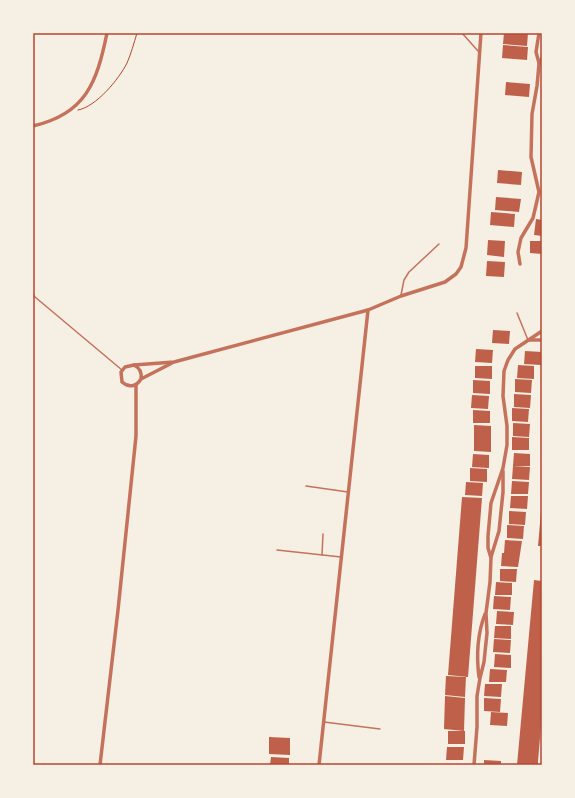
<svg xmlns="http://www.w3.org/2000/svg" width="575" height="798" font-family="Overpass,sans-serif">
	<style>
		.building { fill: #bf614a }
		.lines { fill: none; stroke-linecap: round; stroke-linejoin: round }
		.path { stroke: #b5482f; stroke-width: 1 }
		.service { stroke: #c5725c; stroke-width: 1.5 }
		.minor { stroke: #c5725c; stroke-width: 3.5 }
		.neatline { fill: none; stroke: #b5482f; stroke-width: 1.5 }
	</style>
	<rect width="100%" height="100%" fill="#f6efe4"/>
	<!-- building -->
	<g class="building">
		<path d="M504,33H528L527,46L503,44Z"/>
		<path d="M503,45L528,47L527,60L502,58Z"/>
		<path d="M506,82L530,84L529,97L505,95Z"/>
		<path d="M498,170L522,172L521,185L497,183Z"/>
		<path d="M496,197L521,199L519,212L495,210Z"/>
		<path d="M491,212L515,214L514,227L490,225Z"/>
		<path d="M536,219L542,220V236L534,235Z"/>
		<path d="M488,240L505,241L504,257L487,255Z"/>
		<path d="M530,241H542V254L530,253Z"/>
		<path d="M487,261L505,262L504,277L486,276Z"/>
		<path d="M493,330L510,331L509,344L492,343Z"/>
		<path d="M476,349L493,350L492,363L475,362Z"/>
		<path d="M525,351L542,352L541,365L524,364Z"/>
		<path d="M518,365L534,366V379L517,378Z"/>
		<path d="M475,366H492V379L475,378Z"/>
		<path d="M515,379L532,380L531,393L515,392Z"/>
		<path d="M473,380L490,381V394L473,393Z"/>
		<path d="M514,394L531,395L530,408L514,407Z"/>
		<path d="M472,395L489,396L488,409L471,408Z"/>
		<path d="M512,408L529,409L528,422L512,421Z"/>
		<path d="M473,410L490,411V423H473Z"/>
		<path d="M513,423L530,424L529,437L513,436Z"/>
		<path d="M474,425L491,426V452L474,451Z"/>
		<path d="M512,437L529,438V450H512Z"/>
		<path d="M514,453L530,454V466H513Z"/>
		<path d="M473,454L489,455V468L472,467Z"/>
		<path d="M513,466L530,467L529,480L512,479Z"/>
		<path d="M470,468L487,469V482L470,481Z"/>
		<path d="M512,481L529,482L528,494H511Z"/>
		<path d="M466,482L483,483L482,496L465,495Z"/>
		<path d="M511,496H528L527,509L510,508Z"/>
		<path d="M462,497L482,498L468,677L448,675Z"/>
		<path d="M509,511L526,512L525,525L509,524Z"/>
		<path d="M541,512H542V546H538Z"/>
		<path d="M507,525L524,526L523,539L507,538Z"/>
		<path d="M505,540L522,541L518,567L501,566L502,553H504Z"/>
		<path d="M500,569H517L516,582L500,581Z"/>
		<path d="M534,580L542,581V715L538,761V765H517Z"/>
		<path d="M496,582L512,583V595H495Z"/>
		<path d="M494,596L511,597L510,610L493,609Z"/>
		<path d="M497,611L514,612L513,625L496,624Z"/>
		<path d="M495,626H511V639L494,638Z"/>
		<path d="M494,639L511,640L510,653L493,652Z"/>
		<path d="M495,654L511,655V668L494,667Z"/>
		<path d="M490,669L507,670L506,682H489Z"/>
		<path d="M446,676L466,677L465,697L445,695Z"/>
		<path d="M485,684H502L501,697L484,696Z"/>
		<path d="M445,696L465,698L464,731L444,729Z"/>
		<path d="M484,698L501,699L500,712L484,711Z"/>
		<path d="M491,712L508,713L507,726L490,725Z"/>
		<rect x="448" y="731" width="17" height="13"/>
		<path d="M269,737L290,738V755L269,754Z"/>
		<path d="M447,747H464L463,760H446Z"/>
		<path d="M271,757L289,758V765H270Z"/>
		<path d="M484,760L501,761V765H484Z"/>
	</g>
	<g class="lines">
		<!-- path -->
		<path class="path" d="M78,110C96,107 119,79 127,63C131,54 134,43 137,33"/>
		<!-- service -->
		<g class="service">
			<path d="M462,33L478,51"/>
			<path d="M33,293L35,297L122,370"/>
			<path d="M401,295L404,280L409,272L439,244"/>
			<path d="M517,313L528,340"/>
			<path d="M306,486L348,492"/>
			<path d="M277,550L341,557"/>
			<path d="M322,555L323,534"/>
			<path d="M324,722L380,729"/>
		</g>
		<!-- minor -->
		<g class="minor">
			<path d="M539,33L536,52L539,63"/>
			<path d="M33,126C86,114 97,82 107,33"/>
			<path d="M520,264L518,252L521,238L533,218L539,192L531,157L532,114L537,86L539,64L542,58"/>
			<path d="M529,340H542"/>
			<path d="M134,365L174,362L368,310L401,296L445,282L456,274L461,267L466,248L481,33"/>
			<path d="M141,379C142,373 140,368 134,365L125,367L121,372L122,382C129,388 136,387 141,379L172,363"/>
			<path d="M491,557L499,531L503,492V471"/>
			<path d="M479,677C476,654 477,635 485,614"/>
			<path d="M100,765L118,610L136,436V385"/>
			<path d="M319,765L368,310"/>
			<path d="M474,765L477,727V696L480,678L484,662L487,633L486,613L490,582L491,558L488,548V536L491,503L503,468L507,445V426L503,396L504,371L508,360L515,349L542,331"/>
		</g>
	</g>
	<!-- border -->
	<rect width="575" height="798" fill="none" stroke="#f6efe4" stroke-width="68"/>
	<rect x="34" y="34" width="507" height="730" class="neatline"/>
</svg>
